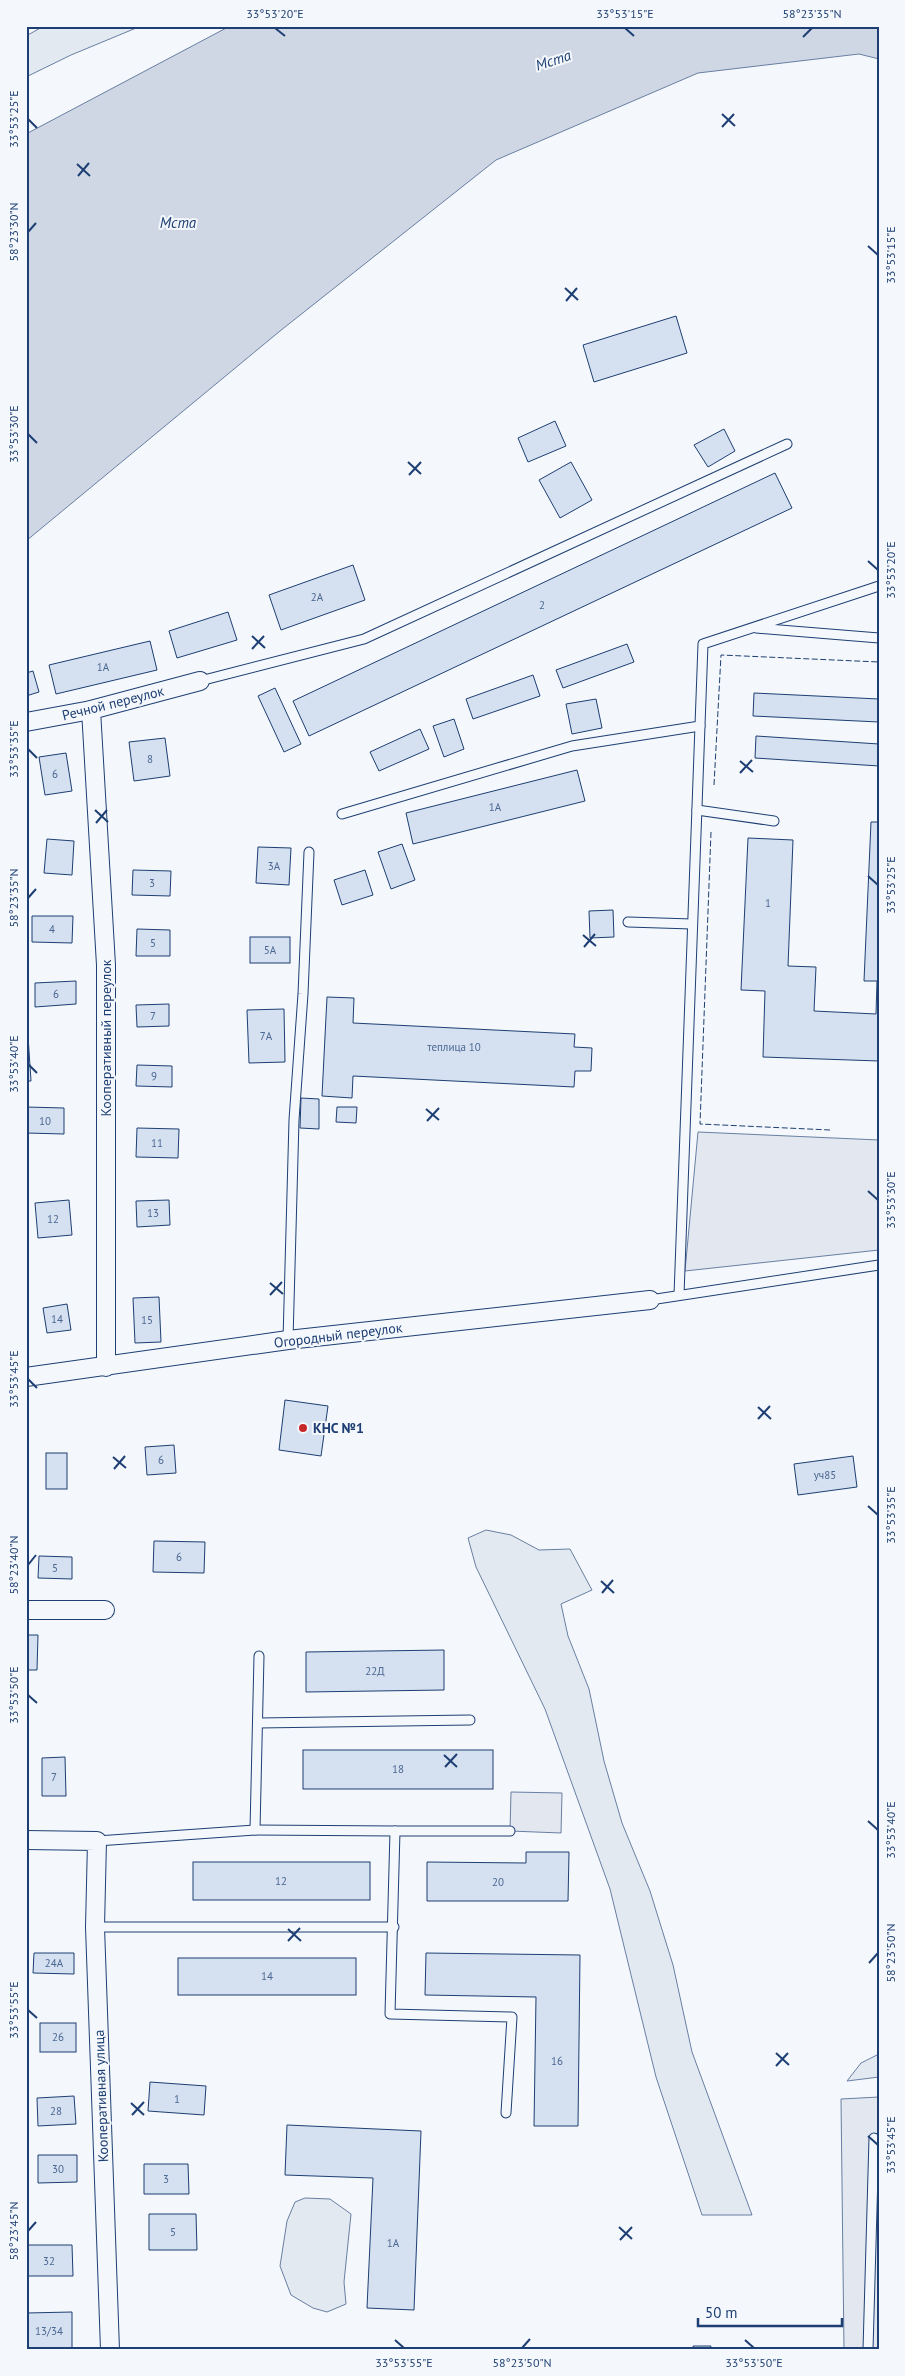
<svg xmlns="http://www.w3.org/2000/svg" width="905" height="2376" font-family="'PT Sans',sans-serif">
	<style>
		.green { fill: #e3e9f0; stroke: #687fa3 }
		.parking { fill: #e3e8f0; stroke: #687fa3 }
		.water { fill: #cfd7e4; stroke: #687fa3 }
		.building { fill: #d5e0f0; stroke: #1d3f73 }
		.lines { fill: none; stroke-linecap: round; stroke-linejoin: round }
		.service-casing { stroke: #1d3f73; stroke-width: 11 }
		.minor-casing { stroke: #1d3f73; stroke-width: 20 }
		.service { stroke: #f4f7fb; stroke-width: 9 }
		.minor { stroke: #f4f7fb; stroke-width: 18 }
		.fence { stroke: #1d3f73; stroke-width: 1; stroke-dasharray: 6 2.5; stroke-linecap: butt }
		.ticks { fill: none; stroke: #1d3f73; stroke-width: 2 }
		.poi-dot { fill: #c62828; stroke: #f4f7fb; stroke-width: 2 }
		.labels { text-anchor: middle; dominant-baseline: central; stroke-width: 4; stroke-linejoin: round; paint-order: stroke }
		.number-label { font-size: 11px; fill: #4b6792 }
		.street-label { font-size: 14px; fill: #1d3f73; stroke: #f4f7fb }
		.poi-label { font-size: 14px; font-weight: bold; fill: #1d3f73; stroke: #f4f7fb; text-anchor: start }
		.water-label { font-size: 15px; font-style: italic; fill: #1d3f73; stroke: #f4f7fb }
		.neatline { fill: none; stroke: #1d3f73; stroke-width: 2 }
		.ticks-label { font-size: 12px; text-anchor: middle; fill: #1d3f73 }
	</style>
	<rect width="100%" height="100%" fill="#f4f7fb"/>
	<!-- green -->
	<g class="green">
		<path d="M44,26H141L71,55L26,77V36Z"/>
		<path d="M486,1530L511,1535L539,1550L570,1549L592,1590L561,1604L568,1636L589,1689L604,1761L622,1823L650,1891L673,1965L692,2052L752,2215H702L656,2077L610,1889L545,1709L476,1567L468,1538Z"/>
		<path d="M879,2054V2077L847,2081L861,2063Z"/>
		<path d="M305,2198L330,2199L351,2214L344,2282L346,2304L327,2312L313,2308L291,2295L280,2266L287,2221L295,2202Z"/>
	</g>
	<!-- parking -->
	<g class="parking">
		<path d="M698,1132L879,1140V1250L685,1271Z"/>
		<path d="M511,1792L562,1793L561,1833L510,1831Z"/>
		<path d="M879,2097V2350H844L841,2099Z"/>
	</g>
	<!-- water -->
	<path class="water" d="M230,26H879V59L859,54L698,73L496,160L280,331L26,541V134Z"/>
	<!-- building -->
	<g class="building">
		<path d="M676,316L687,353L594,382L583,345Z"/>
		<path d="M555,421L566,446L528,462L518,438Z"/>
		<path d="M724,429L735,451L708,467L694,445Z"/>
		<path d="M571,462L592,500L560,518L539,480Z"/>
		<path d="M775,473L792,508L309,736L293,701Z"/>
		<path d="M353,565L365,600L281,630L269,595Z"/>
		<path d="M228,612L237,640L177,658L169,631Z"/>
		<path d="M150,641L157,670L56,694L49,665Z"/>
		<path d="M627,644L634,662L563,688L556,670Z"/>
		<path d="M33,671L39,692L26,696V673Z"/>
		<path d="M533,675L540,696L473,719L466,699Z"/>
		<path d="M275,688L301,744L284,752L258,696Z"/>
		<path d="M754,693L879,699V722L753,716Z"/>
		<path d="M596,699L602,728L572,734L566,704Z"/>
		<path d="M454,719L464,749L444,757L433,726Z"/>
		<path d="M420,729L429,749L379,771L370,752Z"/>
		<path d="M756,736L879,744V766L755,758Z"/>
		<path d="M165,738L170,776L134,781L129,742Z"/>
		<path d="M66,753L72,791L45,795L39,757Z"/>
		<path d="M577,770L585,801L413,844L406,813Z"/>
		<path d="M871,822H879V1061L763,1057L765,991L741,990L748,838L793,840L788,966L816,967L814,1011L876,1014L877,981H864Z"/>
		<path d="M47,839L74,841L72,875L44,873Z"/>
		<path d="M402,844L415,880L391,889L378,852Z"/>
		<path d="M258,847L291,848L289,885L256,883Z"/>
		<path d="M133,870L171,871L170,896L132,895Z"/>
		<path d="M365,870L373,895L342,905L334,880Z"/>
		<path d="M613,910L614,937L590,938L589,911Z"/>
		<path d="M32,916H73L72,943L32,942Z"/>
		<path d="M137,929L170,930V956H136Z"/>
		<rect x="250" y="937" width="40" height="26"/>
		<path d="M76,981V1004L35,1007V983Z"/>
		<path d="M327,997L354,998L353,1023L575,1034L574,1047L592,1048L591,1071H575L574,1087L353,1076L352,1098L322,1096Z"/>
		<path d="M169,1004V1026L137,1027L136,1005Z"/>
		<path d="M284,1009L285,1062L249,1063L247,1010Z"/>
		<path d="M26,1036H28L31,1081H26Z"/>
		<path d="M137,1065L172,1066V1087L136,1086Z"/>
		<path d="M301,1098L319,1099V1129L300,1128Z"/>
		<path d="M26,1107L64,1108V1134L26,1133Z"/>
		<path d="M337,1107H357L356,1123L336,1122Z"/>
		<path d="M137,1128L179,1129L178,1158L136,1157Z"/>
		<path d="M69,1200L72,1235L38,1238L35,1203Z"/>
		<path d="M169,1200L170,1225L137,1227L136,1201Z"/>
		<path d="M159,1297L161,1342L135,1343L133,1298Z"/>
		<path d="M67,1304L71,1330L47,1333L43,1308Z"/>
		<path d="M285,1400L328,1406L321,1456L279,1450Z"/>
		<path d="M174,1445L176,1473L147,1475L145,1447Z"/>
		<rect x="46" y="1453" width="21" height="36"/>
		<path d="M853,1456L857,1487L798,1495L794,1464Z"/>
		<path d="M154,1541L205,1542L204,1573L153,1572Z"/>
		<path d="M39,1556L72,1557V1579L38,1578Z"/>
		<path d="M26,1635H38L37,1670H26Z"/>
		<path d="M444,1650V1690L306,1692V1652Z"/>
		<rect x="303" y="1750" width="190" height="39"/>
		<path d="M65,1757L66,1796H42V1758Z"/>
		<path d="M526,1852H569L568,1901H427V1862L526,1863Z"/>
		<rect x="193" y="1862" width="177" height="38"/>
		<path d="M34,1953H74V1974L33,1973Z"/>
		<path d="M426,1953L580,1955L578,2126H534L536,1997L425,1995Z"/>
		<rect x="178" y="1958" width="178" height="37"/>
		<rect x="40" y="2023" width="36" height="29"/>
		<path d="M150,2082L206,2086L204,2115L148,2111Z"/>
		<path d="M74,2096L76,2124L38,2126L37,2098Z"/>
		<path d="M287,2125L421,2131L414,2310L367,2308L373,2178L285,2175Z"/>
		<path d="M38,2155H77V2182L38,2183Z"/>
		<path d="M144,2164H188L189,2194H144Z"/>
		<path d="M149,2214H196L197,2250H149Z"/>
		<path d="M26,2245H72L73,2276H26Z"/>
		<path d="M72,2312V2350H26V2313Z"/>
		<path d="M693,2346H711L710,2350H693Z"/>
	</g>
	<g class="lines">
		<!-- service casing -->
		<g class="service-casing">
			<g id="service">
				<path d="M756,628L879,638"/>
				<path d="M200,681L364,639L787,444"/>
				<path d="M697,810L774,821"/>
				<path d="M342,814L572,746L700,726"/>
				<path d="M628,922L692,924"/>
				<path d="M679,1295L703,644L879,586"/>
				<path d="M650,1300L879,1265"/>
				<path d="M288,1340L294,1120L303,994L309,852"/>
				<path d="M258,1723L470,1720"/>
				<path d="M255,1830L259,1656"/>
				<path d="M395,1831H510"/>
				<path d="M97,1841L255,1830L395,1831L390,2014L512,2017L506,2113"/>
				<path d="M95,1927H394"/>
				<path d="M868,2350L874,2138"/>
			</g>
		</g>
		<!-- minor casing -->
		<g class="minor-casing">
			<g id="minor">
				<path d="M91,710L106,965V1367"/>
				<path d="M26,722L91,710L200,681"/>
				<path d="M26,1377L288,1340L650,1300"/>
				<path d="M26,1610H105"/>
				<path d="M26,1840L97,1841L95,1927L110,2350"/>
			</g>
		</g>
		<!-- service -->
		<use href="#service" class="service"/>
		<!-- minor -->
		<use href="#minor" class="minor"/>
		<!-- fence -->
		<g class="fence">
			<path d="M714,785L721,655L879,662"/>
			<path d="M711,832L700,1124L830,1130"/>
		</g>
	</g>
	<!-- ticks -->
	<path class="ticks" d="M275,28L285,36M625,28L634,36M803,37L812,28M722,114L735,126M28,119L37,128M722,127L734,114M77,164L90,176M78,176L89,163M28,232L36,223M868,246L878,255M565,288L578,300M566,301L577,288M28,434L37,443M408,462L421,474M409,475L421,462M868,561L878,570M252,636L265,648M252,649L264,636M28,749L37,758M740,761L753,772M740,773L752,760M95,810L108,822M96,823L107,810M868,876L878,885M28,898L36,889M583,935L596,946M584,947L595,934M28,1064L37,1073M426,1109L439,1120M427,1121L439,1108M868,1191L878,1200M270,1283L283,1294M270,1295L282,1282M28,1379L37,1388M758,1407L771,1419M758,1419L770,1406M113,1457L126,1468M114,1469L125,1456M868,1506L878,1515M28,1565L36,1555M601,1581L614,1593M602,1593L613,1580M28,1695L37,1703M444,1755L457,1767M445,1767L457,1754M868,1821L878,1830M288,1929L301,1941M288,1941L300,1928M869,1963L878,1953M28,2010L37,2018M776,2053L789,2065M776,2066L788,2053M131,2103L144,2115M132,2115L144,2102M868,2136L878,2145M619,2227L632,2239M28,2231L36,2222M620,2240L632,2227M395,2340L404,2348M745,2340L754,2348M522,2348L530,2339"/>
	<!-- markers -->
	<circle class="poi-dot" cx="303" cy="1428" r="5"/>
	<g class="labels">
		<!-- number labels -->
		<g class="number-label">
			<text x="317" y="597">2А</text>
			<text x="542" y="605">2</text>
			<text x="103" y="667">1А</text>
			<text x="150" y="759">8</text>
			<text x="55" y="774">6</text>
			<text x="495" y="807">1А</text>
			<text x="274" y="866">3А</text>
			<text x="152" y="883">3</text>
			<text x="768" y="903">1</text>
			<text x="52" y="929">4</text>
			<text x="153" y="943">5</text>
			<text x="270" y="950">5А</text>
			<text x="56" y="994">6</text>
			<text x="153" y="1016">7</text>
			<text x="266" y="1036">7А</text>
			<text x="454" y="1047">теплица 10</text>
			<text x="154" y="1076">9</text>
			<text x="45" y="1121">10</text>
			<text x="157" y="1143">11</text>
			<text x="153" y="1213">13</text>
			<text x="53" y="1219">12</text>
			<text x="57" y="1319">14</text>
			<text x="147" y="1320">15</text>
			<text x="161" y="1460">6</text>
			<text x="825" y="1475">уч85</text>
			<text x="179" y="1557">6</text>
			<text x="55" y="1568">5</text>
			<text x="375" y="1671">22Д</text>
			<text x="398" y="1769">18</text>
			<text x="54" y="1777">7</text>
			<text x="281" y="1881">12</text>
			<text x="498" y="1882">20</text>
			<text x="54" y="1963">24А</text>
			<text x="267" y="1976">14</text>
			<text x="58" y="2037">26</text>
			<text x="557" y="2061">16</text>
			<text x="177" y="2099">1</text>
			<text x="56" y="2111">28</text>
			<text x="58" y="2169">30</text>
			<text x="166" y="2179">3</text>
			<text x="173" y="2232">5</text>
			<text x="393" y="2243">1А</text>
			<text x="49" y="2261">32</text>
			<text x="49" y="2331">13/34</text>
		</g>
		<!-- street labels -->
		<g class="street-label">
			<text transform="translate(113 703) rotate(-14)">Речной переулок</text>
			<text transform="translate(106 1038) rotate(-90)">Кооперативный переулок</text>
			<text transform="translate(338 1335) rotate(-7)">Огородный переулок</text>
			<text transform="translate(101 2096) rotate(-92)">Кооперативная улица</text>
		</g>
		<!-- poi labels -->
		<g class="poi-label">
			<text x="313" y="1428">КНС №1</text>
		</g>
		<!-- water labels -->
		<g class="water-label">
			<text transform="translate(553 60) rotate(-18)">Мста</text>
			<text x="178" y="222">Мста</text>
		</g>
	</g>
	<!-- border -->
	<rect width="905" height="2376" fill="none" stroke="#f4f7fb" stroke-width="55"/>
	<!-- scale -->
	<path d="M698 2318v8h144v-8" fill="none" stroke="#1d3f73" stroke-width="2.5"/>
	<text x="705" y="2318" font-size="15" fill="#1d3f73" stroke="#f4f7fb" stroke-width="4" paint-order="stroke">50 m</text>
	<rect x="28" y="28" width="850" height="2320" class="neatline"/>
	<g class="ticks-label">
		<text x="275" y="18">33°53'20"E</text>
		<text x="625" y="18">33°53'15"E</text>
		<text x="812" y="18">58°23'35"N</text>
		<text transform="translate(14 119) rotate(-90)" y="4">33°53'25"E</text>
		<text transform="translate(14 232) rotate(-90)" y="4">58°23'30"N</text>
		<text transform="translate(891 255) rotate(-90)" y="4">33°53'15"E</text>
		<text transform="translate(14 434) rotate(-90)" y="4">33°53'30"E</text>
		<text transform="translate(891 570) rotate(-90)" y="4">33°53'20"E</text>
		<text transform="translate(14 749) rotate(-90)" y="4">33°53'35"E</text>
		<text transform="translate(891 885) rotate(-90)" y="4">33°53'25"E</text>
		<text transform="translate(14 898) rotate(-90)" y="4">58°23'35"N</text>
		<text transform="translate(14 1064) rotate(-90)" y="4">33°53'40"E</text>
		<text transform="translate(891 1200) rotate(-90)" y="4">33°53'30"E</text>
		<text transform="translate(14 1379) rotate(-90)" y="4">33°53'45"E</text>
		<text transform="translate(891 1515) rotate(-90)" y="4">33°53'35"E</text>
		<text transform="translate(14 1565) rotate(-90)" y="4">58°23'40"N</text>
		<text transform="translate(14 1695) rotate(-90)" y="4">33°53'50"E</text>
		<text transform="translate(891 1830) rotate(-90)" y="4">33°53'40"E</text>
		<text transform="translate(891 1953) rotate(-90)" y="4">58°23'50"N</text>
		<text transform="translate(14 2010) rotate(-90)" y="4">33°53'55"E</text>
		<text transform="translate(891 2145) rotate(-90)" y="4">33°53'45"E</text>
		<text transform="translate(14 2231) rotate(-90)" y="4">58°23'45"N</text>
		<text x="404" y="2367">33°53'55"E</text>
		<text x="522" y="2367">58°23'50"N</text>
		<text x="754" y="2367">33°53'50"E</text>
	</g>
</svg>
